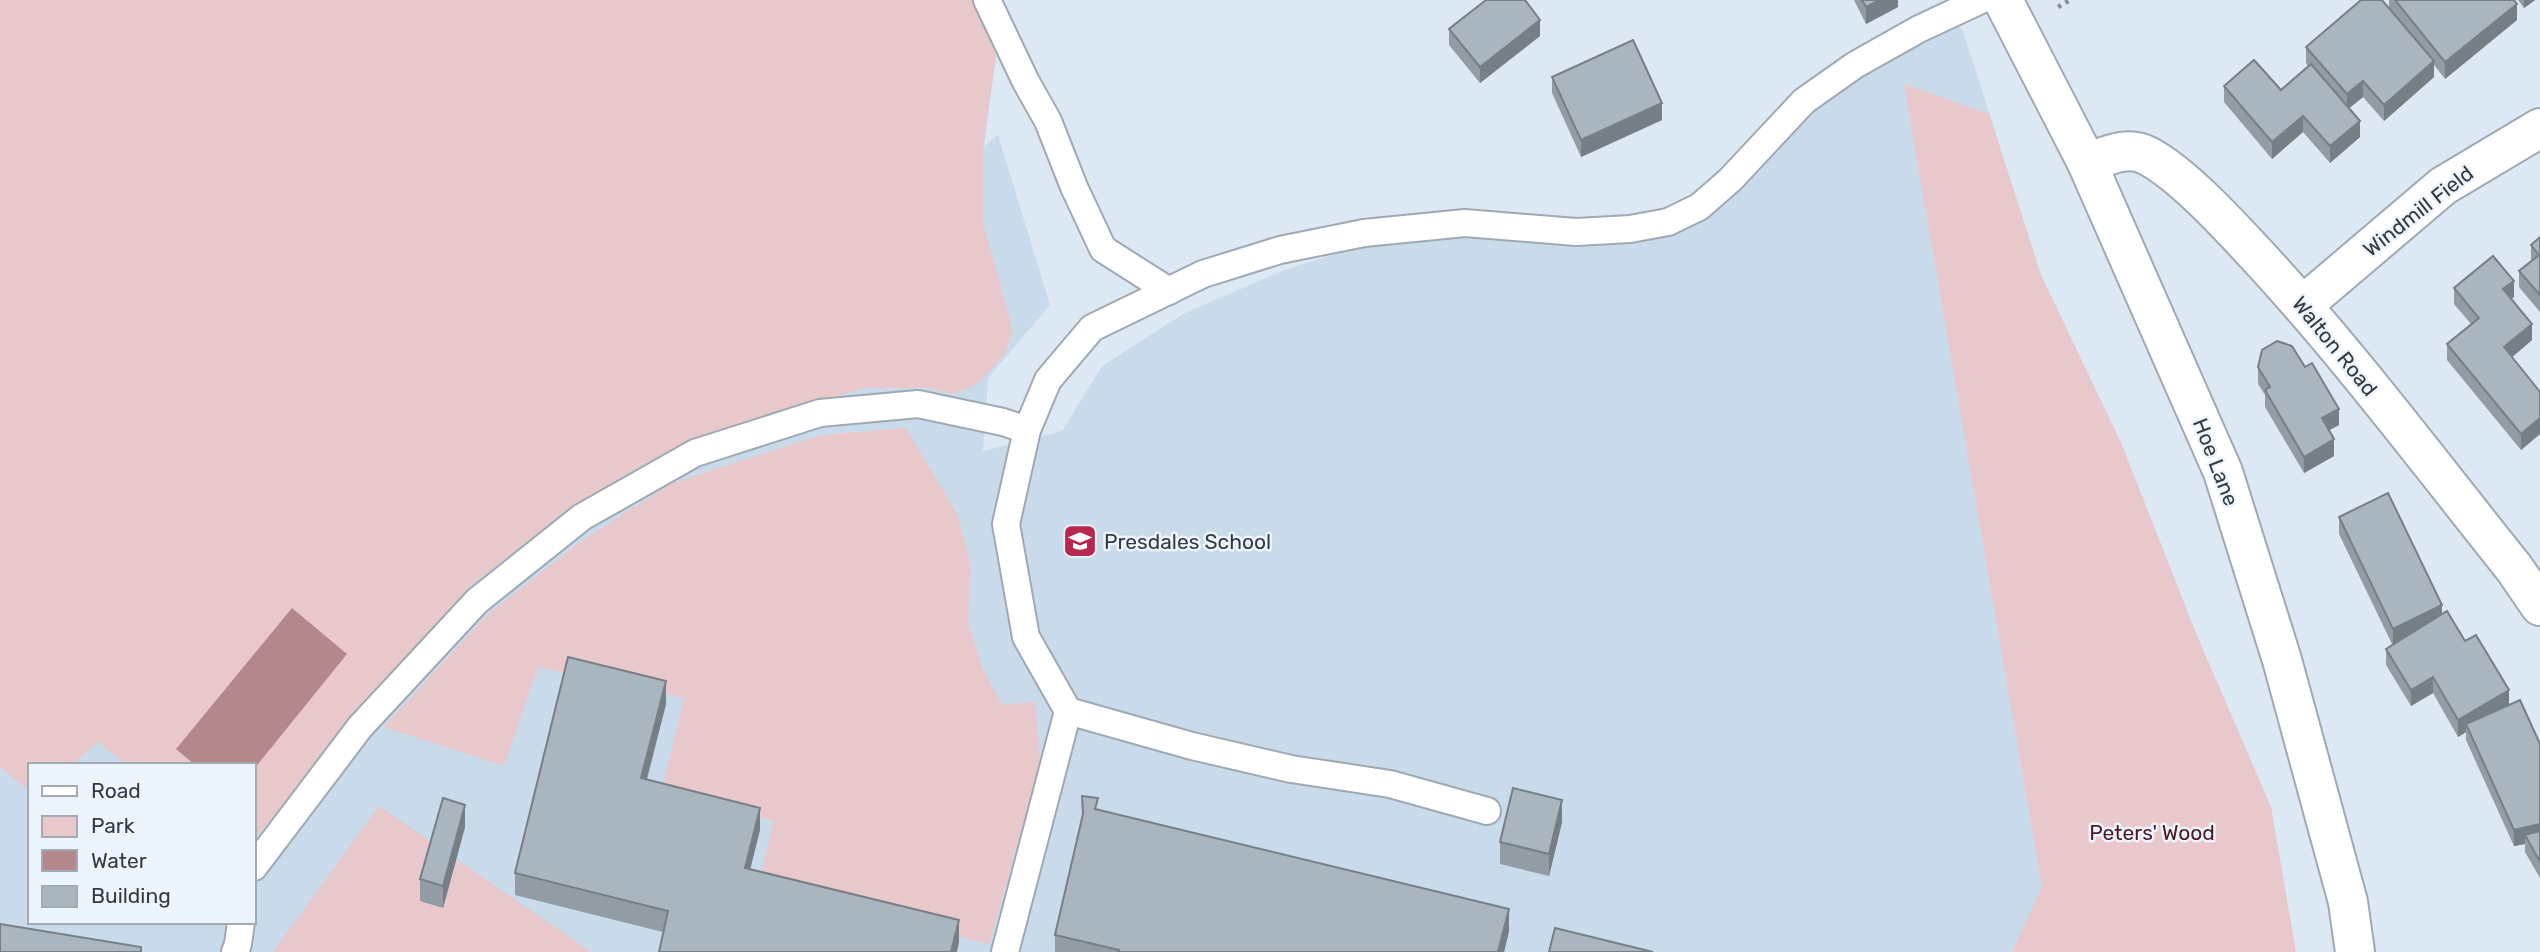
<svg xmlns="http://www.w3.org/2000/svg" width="2540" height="952" font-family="Rubik,sans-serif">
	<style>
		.built { fill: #c9daea; fill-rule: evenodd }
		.green { fill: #e9c8cb }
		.water { fill: #b3878b }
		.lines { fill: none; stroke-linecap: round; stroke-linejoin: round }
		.lane-casing { stroke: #9ea9b3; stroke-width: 30 }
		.street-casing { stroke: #9ea9b3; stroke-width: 42 }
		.secondary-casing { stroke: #9ea9b3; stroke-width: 42 }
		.path { stroke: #868f96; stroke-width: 4.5; stroke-dasharray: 3.5 5; stroke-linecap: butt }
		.lane { stroke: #fff; stroke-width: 26 }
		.street { stroke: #fff; stroke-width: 38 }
		.secondary { stroke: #fff; stroke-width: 38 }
		.wall { fill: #919ca4 }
		.shaded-wall { fill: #767f86 }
		.building { fill: #a9b5bf; stroke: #767f86; stroke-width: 2 }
		.labels { text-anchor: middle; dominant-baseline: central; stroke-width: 5; stroke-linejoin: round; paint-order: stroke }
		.street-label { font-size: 21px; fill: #353a3e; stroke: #ecf5fe }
		.poi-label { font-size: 21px; fill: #353a3e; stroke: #ecf5fe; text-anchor: start }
		.park-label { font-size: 21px; fill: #501823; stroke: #ecf5fe }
	</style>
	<rect width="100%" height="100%" fill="#dce8f3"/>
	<!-- built -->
	<path class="built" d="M0,0H972L996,56L984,146L998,135L1050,305L988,378L983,451L1062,431L1102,366L1185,313L1285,270L1363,245L1437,238L1516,235L1670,216L1800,106L1955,17L1964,34L2041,275L2122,445L2195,631L2271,807L2295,952H0ZM30,765H254V922H30Z"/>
	<!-- green -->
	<g class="green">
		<path d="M0,0H972L981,14L996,56L983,147V222L1013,331L1004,356L973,387L953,394L928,388H865L707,435L571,507L468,588L254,839V765H126L98,742L72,765H30V791L0,767Z"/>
		<path d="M1904,84L1989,114L2041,275L2122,445L2195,631L2271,807L2296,952H2012L2042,887Z"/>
		<path d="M906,428L958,515L971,566L968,621L982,667L1002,705L1035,702L1040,762L989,945L760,879L774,821L661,794L684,698L538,667L504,766L384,727L488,614L579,543L670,484L821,435Z"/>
		<path d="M379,806L591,952H273Z"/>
	</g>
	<!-- water -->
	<path class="water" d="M292,608L347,654L254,769V765H195L176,749Z"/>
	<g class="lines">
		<!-- lane casing -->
		<g class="lane-casing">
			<g id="lane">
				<path d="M987,0L1026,82L1048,121L1074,187L1103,249L1169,291"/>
				<path d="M1068,711L1192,746L1291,769L1390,784L1487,811"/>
				<path d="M254,867L360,727L477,601L582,517L695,453L820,413L918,404L1003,422L1027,430"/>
				<path d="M235,952L238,944L241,922"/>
				<path d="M1005,952L1068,711L1026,637L1006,524L1027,430L1048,380L1092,328L1203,274L1280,250L1364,233L1465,223L1576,232L1630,229L1668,222L1699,207L1730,180L1804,101L1855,65L1919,29L1981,0"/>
			</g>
		</g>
		<!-- street casing -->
		<g class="street-casing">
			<g id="street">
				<path d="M2087,163C2107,156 2127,145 2148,156C2182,174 2227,223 2254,252C2347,352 2429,462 2514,568L2540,606"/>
				<path d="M2303,305L2443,186L2540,128"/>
			</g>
		</g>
		<!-- secondary casing -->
		<g class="secondary-casing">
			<path id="secondary" d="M2003,0L2087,163L2223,472L2282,660L2348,902L2355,952"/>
		</g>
		<!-- path -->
		<path class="path" d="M2058,7L2070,0"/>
		<!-- lane -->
		<use href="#lane" class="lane"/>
		<!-- street -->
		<use href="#street" class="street"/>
		<!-- secondary -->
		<use href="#secondary" class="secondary"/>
	</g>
	<!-- wall -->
	<g class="wall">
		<path d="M1854,0H1898V7L1866,24Z"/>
		<path d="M2389,0H2514L2517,20L2445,79L2434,65V77L2384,121L2363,97L2349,108L2360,137L2330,163L2303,132L2272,159L2224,102V86L2281,90L2308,66L2306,63V47L2389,8Z"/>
		<path d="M2518,0H2535L2524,8Z"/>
		<path d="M1449,29L1540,36L1480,83L1449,45Z"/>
		<path d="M1552,77L1662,120L1581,157L1552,93Z"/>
		<path d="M2540,237V312L2519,287V271L2531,261V245Z"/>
		<path d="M2454,288L2514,297L2511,299L2532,340L2512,357L2540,392V434L2521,450L2447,360V344L2471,324L2454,304Z"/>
		<path d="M2258,367H2305L2339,425L2329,430L2334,456L2304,473L2265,407V395L2258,384Z"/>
		<path d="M2339,517L2442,615L2465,641L2509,705L2540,744V878L2525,852V844L2514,846L2466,740V732L2458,737L2433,693L2411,706L2386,665V649L2392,644L2339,534Z"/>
		<path d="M666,704L647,780L760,830L750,869L959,942L663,932L515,895V873Z"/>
		<path d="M1082,796L1098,810L1509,931L1504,952H1055V935L1082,820Z"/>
		<path d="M1562,822L1549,876L1500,864V842Z"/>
		<path d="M465,827L443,908L420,901V879Z"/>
	</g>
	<!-- shaded-wall -->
	<g class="shaded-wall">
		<path d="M1880,0H1898V7L1866,24V7Z"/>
		<path d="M2524,0H2535L2524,8Z"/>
		<path d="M2517,4V20L2445,79V62Z"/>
		<path d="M1540,20V36L1480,83V67Z"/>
		<path d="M2434,61V77L2384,121V105Z"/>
		<path d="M2363,81V97L2347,110V94Z"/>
		<path d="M1662,103V120L1581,157V140Z"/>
		<path d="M2303,116V132L2272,159V142Z"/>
		<path d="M2360,121V137L2330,163V146Z"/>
		<path d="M2514,281V297L2503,305V289Z"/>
		<path d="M2532,324V340L2504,364V347Z"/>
		<path d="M2339,409V425L2322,434V418Z"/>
		<path d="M2540,418V434L2521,450V434Z"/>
		<path d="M2334,439V456L2304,473V457Z"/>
		<path d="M2442,605V621L2393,645V629Z"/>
		<path d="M2433,677V693L2411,706V690Z"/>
		<path d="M666,681V704L641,800V778Z"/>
		<path d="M2509,690V707L2466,724V732L2458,737V720Z"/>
		<path d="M1562,800V822L1549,876V854Z"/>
		<path d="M465,805V827L443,908V886Z"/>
		<path d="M760,808V830L745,890V868Z"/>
		<path d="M2540,824V840L2525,835V844L2514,846V830Z"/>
		<path d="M1509,909V931L1504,952H1498Z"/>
		<path d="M959,920V942L957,952H951Z"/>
	</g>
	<!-- building -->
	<g class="building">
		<path d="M1486,0H1525L1540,20L1480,67L1449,29Z"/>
		<path d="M1862,0H1880L1866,7Z"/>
		<path d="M2361,0H2382L2434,61L2384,105L2363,81L2347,94L2306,47Z"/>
		<path d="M2395,0H2514L2517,4L2445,62Z"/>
		<path d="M1633,40L1662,103L1581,140L1552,77Z"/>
		<path d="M2254,60L2281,90L2311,64L2360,121L2330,146L2303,116L2272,142L2224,86Z"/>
		<path d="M2540,237V295L2519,271L2539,255L2531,245Z"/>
		<path d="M2493,256L2514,281L2503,289L2532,324L2504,347L2540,392V418L2521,434L2447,344L2479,318L2454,288Z"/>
		<path d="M2277,341L2292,346L2305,367L2312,363L2339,409L2322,418L2334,439L2304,457L2265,390L2270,387L2258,367L2262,350Z"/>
		<path d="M2388,493L2442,605L2393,629L2339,517Z"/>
		<path d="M2447,611L2465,641L2476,635L2509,690L2458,720L2433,677L2411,690L2386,649Z"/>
		<path d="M568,657L666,681L641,778L760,808L745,868L959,920L951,952H659L668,911L515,873Z"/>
		<path d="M2520,700L2540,744V824L2514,830L2466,724Z"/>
		<path d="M1513,788L1562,800L1549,854L1500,842Z"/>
		<path d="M1082,796L1098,798L1095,809L1509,909L1498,952H1118L1119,950L1055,935L1083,814Z"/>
		<path d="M443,798L465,805L443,886L420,879Z"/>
		<path d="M2540,831V862L2525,835Z"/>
		<path d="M0,924L141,947V952H0Z"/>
		<path d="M1555,928L1653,952H1549Z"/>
	</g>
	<!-- icons -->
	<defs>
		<g id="school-square" transform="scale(1.75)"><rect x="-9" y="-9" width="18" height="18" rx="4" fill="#b8274c" stroke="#ecf5fe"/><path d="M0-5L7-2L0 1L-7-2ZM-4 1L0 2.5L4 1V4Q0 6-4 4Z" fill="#fff"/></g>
	</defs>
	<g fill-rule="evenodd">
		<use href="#school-square" x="1080" y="541"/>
	</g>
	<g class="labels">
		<!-- street labels -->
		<g class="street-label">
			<text transform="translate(2418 211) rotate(-38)">Windmill Field</text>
			<text transform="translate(2335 346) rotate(51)">Walton Road</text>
			<text transform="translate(2216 462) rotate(69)">Hoe Lane</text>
		</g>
		<!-- poi labels -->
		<g class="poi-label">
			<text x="1104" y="541">Presdales School</text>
		</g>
		<!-- park labels -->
		<g class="park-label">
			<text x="2152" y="832">Peters' Wood</text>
		</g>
	</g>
	<!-- legend -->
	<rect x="28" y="763" width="228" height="161" fill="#ecf5fe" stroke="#a3aab1" stroke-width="2"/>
	<rect x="42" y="786" width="35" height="10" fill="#ffffff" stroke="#a3aab1" stroke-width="2"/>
	<text x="91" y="798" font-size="21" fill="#353a3e">Road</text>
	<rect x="42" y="816" width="35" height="21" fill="#e9c8cb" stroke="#a3aab1" stroke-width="2"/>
	<text x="91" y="833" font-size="21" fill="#353a3e">Park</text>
	<rect x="42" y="850" width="35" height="21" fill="#b3878b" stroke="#a3aab1" stroke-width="2"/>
	<text x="91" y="868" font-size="21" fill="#353a3e">Water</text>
	<rect x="42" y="886" width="35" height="21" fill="#a9b5bf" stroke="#a3aab1" stroke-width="2"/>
	<text x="91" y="903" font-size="21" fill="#353a3e">Building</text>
</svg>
